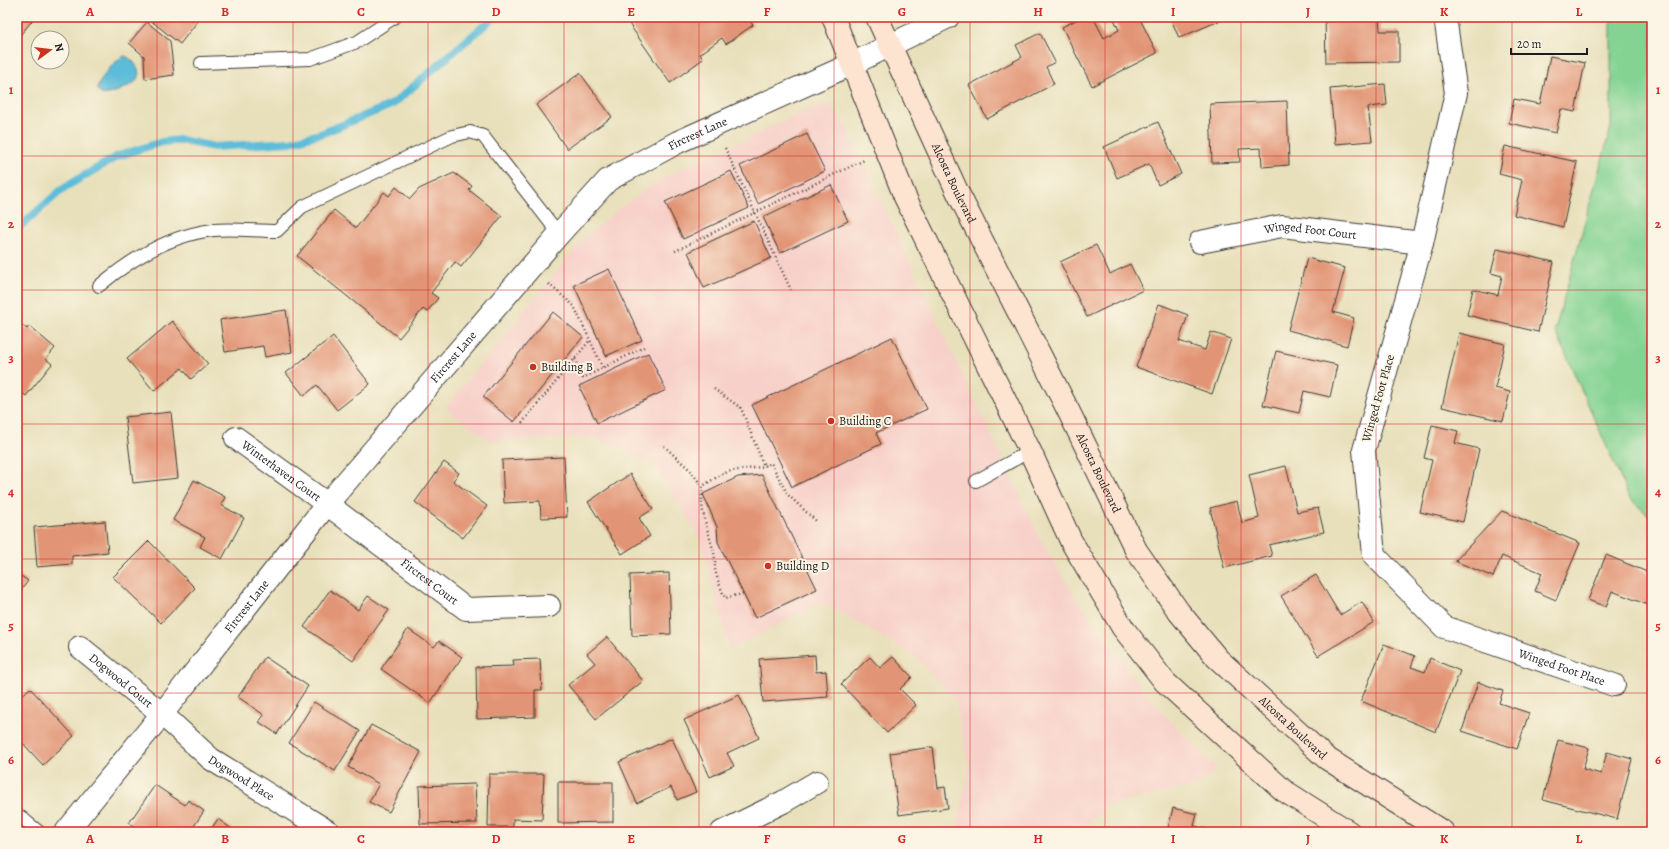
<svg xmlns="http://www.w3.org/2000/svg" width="1669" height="849" font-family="Alegreya,serif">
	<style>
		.built { fill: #f7d0c9 }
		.green { fill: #84d393; stroke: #507858 }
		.water { fill: #5bbcd9; stroke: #3c6c7a }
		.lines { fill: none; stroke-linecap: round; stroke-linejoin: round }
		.stream { stroke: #5bbcd9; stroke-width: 8 }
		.building { fill: #e29576 }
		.service-casing { stroke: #3b3934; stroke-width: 14 }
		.minor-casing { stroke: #3b3934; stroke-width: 24 }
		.secondary-casing { stroke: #3b3934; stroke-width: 24 }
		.path { stroke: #3b3934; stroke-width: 2.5; stroke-dasharray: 1 3; stroke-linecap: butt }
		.service { stroke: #fff; stroke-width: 12 }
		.minor { stroke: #fff; stroke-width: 22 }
		.secondary { stroke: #fde4d1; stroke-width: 22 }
		.grid { fill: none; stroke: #d62828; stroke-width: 1; stroke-opacity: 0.55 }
		.poi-dot { fill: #c8321e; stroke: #fcf5e5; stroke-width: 1.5 }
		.labels { text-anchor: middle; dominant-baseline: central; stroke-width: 4; stroke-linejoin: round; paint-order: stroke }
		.street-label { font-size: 12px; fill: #1c1c1c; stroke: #fcf5e5 }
		.poi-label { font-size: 12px; fill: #1c1c1c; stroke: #fcf5e5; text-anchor: start }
		.neatline { fill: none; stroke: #d62828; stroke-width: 1.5 }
		.grid-label { font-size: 13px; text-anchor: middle; font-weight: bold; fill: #d62828 }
	</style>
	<rect width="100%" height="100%" fill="#fcf5e5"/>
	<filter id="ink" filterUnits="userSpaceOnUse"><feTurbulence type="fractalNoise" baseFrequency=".025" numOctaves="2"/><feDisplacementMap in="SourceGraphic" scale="8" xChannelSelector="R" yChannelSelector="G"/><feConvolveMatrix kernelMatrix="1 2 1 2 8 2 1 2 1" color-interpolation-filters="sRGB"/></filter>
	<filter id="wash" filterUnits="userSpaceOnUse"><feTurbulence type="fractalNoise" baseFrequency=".012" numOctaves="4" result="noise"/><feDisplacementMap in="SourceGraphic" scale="16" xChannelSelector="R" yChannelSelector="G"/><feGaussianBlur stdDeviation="0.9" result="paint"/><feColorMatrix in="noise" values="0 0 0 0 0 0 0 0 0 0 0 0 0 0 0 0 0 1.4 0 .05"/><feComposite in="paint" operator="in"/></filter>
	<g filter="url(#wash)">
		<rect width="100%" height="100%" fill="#e8e0bb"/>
		<!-- built -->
		<path class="built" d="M825,104L832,107L845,125L1040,539L1072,593L1133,677L1171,722L1216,767L1213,772L1199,785L1107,805L1080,832H957L969,766L955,700L915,656L822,602L730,650L701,539L655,466L595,437L490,441L445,408L582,241L613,213L663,178L811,108Z"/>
		<!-- green -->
		<path class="green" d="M1611,17H1652V518L1630,499L1555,330L1611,127Z"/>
		<!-- water -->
		<path class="water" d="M125,56C133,59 144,72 136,81C131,86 107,97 101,94L97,90C98,81 116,58 125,56Z"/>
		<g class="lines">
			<!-- stream -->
			<path class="stream" d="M17,229L65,187L118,156L162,142L181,140L214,147L290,142L323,133L393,104L494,17"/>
		</g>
		<g id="blocks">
			<!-- building -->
			<g class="building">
				<path d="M17,17H35L17,39Z"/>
				<path d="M153,17H201L180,44L150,20Z"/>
				<path d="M626,17H747L753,25L726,44L722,38L700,54L703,59L670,83L625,18Z"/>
				<path d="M1082,17H1093L1104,38L1119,30L1113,17H1139L1157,53L1092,86L1062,27Z"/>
				<path d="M1170,17H1228L1179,38Z"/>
				<path d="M1325,17H1379L1380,31H1399V62L1326,63Z"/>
				<path d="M147,22L170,41L174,75L145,79L144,56L129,43Z"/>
				<path d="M1040,33L1055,62L1046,67L1054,84L987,119L969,85L1022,57L1016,45Z"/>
				<path d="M1550,56L1585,63L1575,112L1561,109L1556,133L1509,123L1514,99L1540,104Z"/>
				<path d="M580,73L612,117L567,149L536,105Z"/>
				<path d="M1385,84L1387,105L1368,107L1372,141L1335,144L1330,89Z"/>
				<path d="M1287,101L1289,165L1262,167L1261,148L1239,149L1240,162L1212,163L1210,104Z"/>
				<path d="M1158,122L1181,174L1158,185L1149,164L1117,178L1104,147Z"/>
				<path d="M807,134L825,171L758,204L740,166Z"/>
				<path d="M1505,146L1577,162L1563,227L1514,215L1522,180L1499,174Z"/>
				<path d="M731,171L749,208L683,239L665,202Z"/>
				<path d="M454,173L472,186L469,190L502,216L461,267L455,262L431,293L438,298L427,312L423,309L399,338L297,256L334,210L356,228L384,192L389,196L396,187L410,199L419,189Z"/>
				<path d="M831,185L848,221L780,253L763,217Z"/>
				<path d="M754,221L771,258L704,288L688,252Z"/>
				<path d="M1096,245L1110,274L1130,264L1143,290L1087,317L1060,262Z"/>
				<path d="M1497,249L1554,262L1538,332L1467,315L1473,289L1498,295L1502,276L1491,273Z"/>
				<path d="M1307,258L1345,268L1333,312L1354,318L1347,346L1288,330Z"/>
				<path d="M609,269L642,340L606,356L574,285Z"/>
				<path d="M1159,304L1188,315L1179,341L1205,350L1211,332L1231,339L1212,394L1136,367Z"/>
				<path d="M286,310L292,352L265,357L263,346L225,352L220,320Z"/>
				<path d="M553,312L583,337L514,422L483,397Z"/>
				<path d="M17,321L27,329L29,326L55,348L46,359L52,364L26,396L20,391L17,394Z"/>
				<path d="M172,321L208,364L191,379L182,368L154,391L127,359Z"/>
				<path d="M1459,333L1505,344L1495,388L1510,392L1503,421L1442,407Z"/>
				<path d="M333,336L370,384L337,410L317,385L304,396L286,373Z"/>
				<path d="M892,337L927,409L876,433L881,444L792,487L752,405Z"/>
				<path d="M1276,351L1337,365L1330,397L1304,391L1299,413L1263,405Z"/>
				<path d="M648,353L666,390L597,423L579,386Z"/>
				<path d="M171,412L178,478L133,483L125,417Z"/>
				<path d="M1432,425L1458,431L1455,443L1479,449L1463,522L1420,512L1432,460L1424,458Z"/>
				<path d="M564,457L567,517L541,518L540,501L504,503L502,460Z"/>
				<path d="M444,462L459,473L453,481L487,506L463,538L415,502Z"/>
				<path d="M1286,466L1297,512L1318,508L1324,532L1269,545L1272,556L1224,568L1210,508L1237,501L1242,523L1259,518L1249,475Z"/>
				<path d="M630,474L653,509L639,518L650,536L622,554L588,502Z"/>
				<path d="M762,475L817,589L755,618L718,542L717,527L703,494L738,477Z"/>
				<path d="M194,480L225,497L221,505L244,518L222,559L200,547L205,537L173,520Z"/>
				<path d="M1502,511L1580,543L1556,600L1535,591L1542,573L1502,556L1493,577L1455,561Z"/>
				<path d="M105,521L108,552L72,556V564L37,567L34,527Z"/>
				<path d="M149,541L195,588L161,623L113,577Z"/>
				<path d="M1606,555L1652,574V594L1648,605L1612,591L1606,607L1588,600Z"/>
				<path d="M17,573L28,581L17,596Z"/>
				<path d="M669,573L671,634L632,636L630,575Z"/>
				<path d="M1316,575L1340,615L1362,602L1374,622L1318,656L1281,596Z"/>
				<path d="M330,590L358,610L368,596L389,610L353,661L304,627Z"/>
				<path d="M408,629L434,647L439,641L462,657L430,703L381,669Z"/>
				<path d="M607,637L643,681L596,719L568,685L595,663L587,654Z"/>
				<path d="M1384,644L1415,656L1411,667L1425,672L1430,658L1460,671L1436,732L1361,701Z"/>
				<path d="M815,655L816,672L826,671L828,697L763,702L759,659Z"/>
				<path d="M265,657L308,686L277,734L259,722L264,715L238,697Z"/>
				<path d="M870,657L880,668L893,657L912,677L900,689L916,705L887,733L841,684Z"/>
				<path d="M540,659L542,690H535V717L477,719L476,667L514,666L513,660Z"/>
				<path d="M1478,682L1503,691L1499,703L1529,713L1517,749L1462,731Z"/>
				<path d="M30,688L74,736L43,765L17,737V700Z"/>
				<path d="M739,695L759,738L727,753L734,766L710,777L684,720Z"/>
				<path d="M314,702L360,731L335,771L289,743Z"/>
				<path d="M371,725L421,752L389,812L369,802L379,784L348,767Z"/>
				<path d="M672,738L696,792L677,800L671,787L637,803L619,762Z"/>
				<path d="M1558,740L1589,748L1583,769L1601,774L1607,752L1632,759L1617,819L1543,800Z"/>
				<path d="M933,747L938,788L945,787L948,808L899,815L890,753Z"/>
				<path d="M489,774H544L542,820L513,819V827H488Z"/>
				<path d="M558,782H613V822L558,823Z"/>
				<path d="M475,784L477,823L420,824L419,786Z"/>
				<path d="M155,785L185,805L188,800L204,811L190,832H142L129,823Z"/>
				<path d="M1173,808L1197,814L1194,826L1220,832H1167Z"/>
				<path d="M218,819L236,832H209Z"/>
			</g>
		</g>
	</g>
	<g filter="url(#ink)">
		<use href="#blocks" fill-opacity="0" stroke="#3b3934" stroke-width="1"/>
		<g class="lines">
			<!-- service casing -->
			<g class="service-casing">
				<g id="service">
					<path d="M201,63L310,59L357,42L395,17"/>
					<path d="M99,286C131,259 170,235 213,230C234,228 256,231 277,231L302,207L452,136L470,132L483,136L559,234"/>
					<path d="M976,481L1030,451"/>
					<path d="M17,814L39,832"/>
				</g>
			</g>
			<!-- minor casing -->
			<g class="minor-casing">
				<g id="minor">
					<path id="s1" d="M1445,17L1456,93L1422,243L1364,450L1374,555L1444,627L1614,685"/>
					<path id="s2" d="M1200,242L1282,226L1422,243"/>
					<path id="s3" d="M236,438L327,504L466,609L549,606"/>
					<path id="s4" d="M80,647L162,714L211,759L329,832"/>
					<path id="s5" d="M66,832L162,714L327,504L559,234L608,180L678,142L852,64L948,17"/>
					<path d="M722,832L783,802L817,782"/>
				</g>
			</g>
			<!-- secondary casing -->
			<g class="secondary-casing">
				<g id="secondary">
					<path d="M833,17L905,197L1030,451L1071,541L1123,628L1165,682L1283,790L1349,832"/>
					<path id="s6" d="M877,17L957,191L1069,412L1136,550L1179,612L1217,658L1326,758L1443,832"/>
				</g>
			</g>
			<!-- path -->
			<g class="path">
				<path d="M725,148L791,290"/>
				<path d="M675,251L864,160"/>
				<path d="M549,284L574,306L603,368"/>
				<path d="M575,359L583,378L646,346"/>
				<path d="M714,389L741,408L764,466L771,463L788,495L816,521"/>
				<path d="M522,423L590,340"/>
				<path d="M664,446L690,470L702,486"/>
				<path d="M743,594L725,598C721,589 717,579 715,569C715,564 715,558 714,553C709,532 698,508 703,486C711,481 721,473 732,471C743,469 753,469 764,466"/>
			</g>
			<!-- service -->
			<use href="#service" class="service"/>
			<!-- minor -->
			<use href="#minor" class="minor"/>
			<!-- secondary -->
			<use href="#secondary" class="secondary"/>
		</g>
	</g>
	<!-- grid -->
	<path class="grid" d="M157,17V832M293,17V832M428,17V832M564,17V832M699,17V832M834,17V832M970,17V832M1105,17V832M1241,17V832M1376,17V832M1512,17V832M17,156H1652M17,290H1652M17,424H1652M17,559H1652M17,693H1652"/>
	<!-- markers -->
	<g class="poi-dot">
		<circle cx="533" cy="367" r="4"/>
		<circle cx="831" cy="421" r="4"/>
		<circle cx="768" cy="566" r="4"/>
	</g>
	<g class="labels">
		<!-- street labels -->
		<g class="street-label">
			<text stroke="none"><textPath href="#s5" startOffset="949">Fircrest Lane</textPath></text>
			<text stroke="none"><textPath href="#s6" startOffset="183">Alcosta Boulevard</textPath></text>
			<text stroke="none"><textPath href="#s2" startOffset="112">Winged Foot Court</textPath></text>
			<text stroke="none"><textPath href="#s5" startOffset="613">Fircrest Lane</textPath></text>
			<text transform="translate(1378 398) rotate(-74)">Winged Foot Place</text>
			<text stroke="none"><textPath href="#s3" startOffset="56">Winterhaven Court</textPath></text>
			<text stroke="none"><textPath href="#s6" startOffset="507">Alcosta Boulevard</textPath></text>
			<text stroke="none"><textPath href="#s3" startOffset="241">Fircrest Court</textPath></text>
			<text stroke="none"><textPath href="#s5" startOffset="289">Fircrest Lane</textPath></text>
			<text stroke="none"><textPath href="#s1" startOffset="776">Winged Foot Place</textPath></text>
			<text stroke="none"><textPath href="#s4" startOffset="53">Dogwood Court</textPath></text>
			<text stroke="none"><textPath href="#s6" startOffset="831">Alcosta Boulevard</textPath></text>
			<text stroke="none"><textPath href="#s4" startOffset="208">Dogwood Place</textPath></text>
		</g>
		<!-- poi labels -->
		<g class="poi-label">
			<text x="541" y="367">Building B</text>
			<text x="839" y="421">Building C</text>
			<text x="776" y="566">Building D</text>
		</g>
	</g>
	<!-- margin -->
	<rect width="1669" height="849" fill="none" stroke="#fcf5e5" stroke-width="44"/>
	<!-- north arrow -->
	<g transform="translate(50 50) rotate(75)"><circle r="19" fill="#fcf5e5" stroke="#a29e95"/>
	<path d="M0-3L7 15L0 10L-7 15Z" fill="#c8321e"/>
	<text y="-6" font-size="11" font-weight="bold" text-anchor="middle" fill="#1c1c1c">N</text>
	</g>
	<!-- scale -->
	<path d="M1511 48v6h76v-6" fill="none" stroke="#1c1c1c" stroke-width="2"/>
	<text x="1517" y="48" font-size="12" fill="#1c1c1c" stroke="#fcf5e5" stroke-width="3" paint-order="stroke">20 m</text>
	<rect x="22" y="22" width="1625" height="805" class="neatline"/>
	<g class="grid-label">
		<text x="90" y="16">A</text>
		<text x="225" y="16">B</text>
		<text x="361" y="16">C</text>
		<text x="496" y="16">D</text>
		<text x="631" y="16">E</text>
		<text x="767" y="16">F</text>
		<text x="902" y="16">G</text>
		<text x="1038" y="16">H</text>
		<text x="1173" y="16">I</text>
		<text x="1308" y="16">J</text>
		<text x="1444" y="16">K</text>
		<text x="1579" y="16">L</text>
		<text x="11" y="94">1</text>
		<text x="1658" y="94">1</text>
		<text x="11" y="228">2</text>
		<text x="1658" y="228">2</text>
		<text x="11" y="362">3</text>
		<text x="1658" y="362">3</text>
		<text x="11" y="496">4</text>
		<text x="1658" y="496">4</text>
		<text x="11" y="630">5</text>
		<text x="1658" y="630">5</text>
		<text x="11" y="764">6</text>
		<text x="1658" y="764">6</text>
		<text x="90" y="843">A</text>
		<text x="225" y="843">B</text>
		<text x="361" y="843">C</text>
		<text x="496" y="843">D</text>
		<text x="631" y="843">E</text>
		<text x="767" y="843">F</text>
		<text x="902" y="843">G</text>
		<text x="1038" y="843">H</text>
		<text x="1173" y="843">I</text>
		<text x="1308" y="843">J</text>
		<text x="1444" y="843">K</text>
		<text x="1579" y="843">L</text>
	</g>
</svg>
